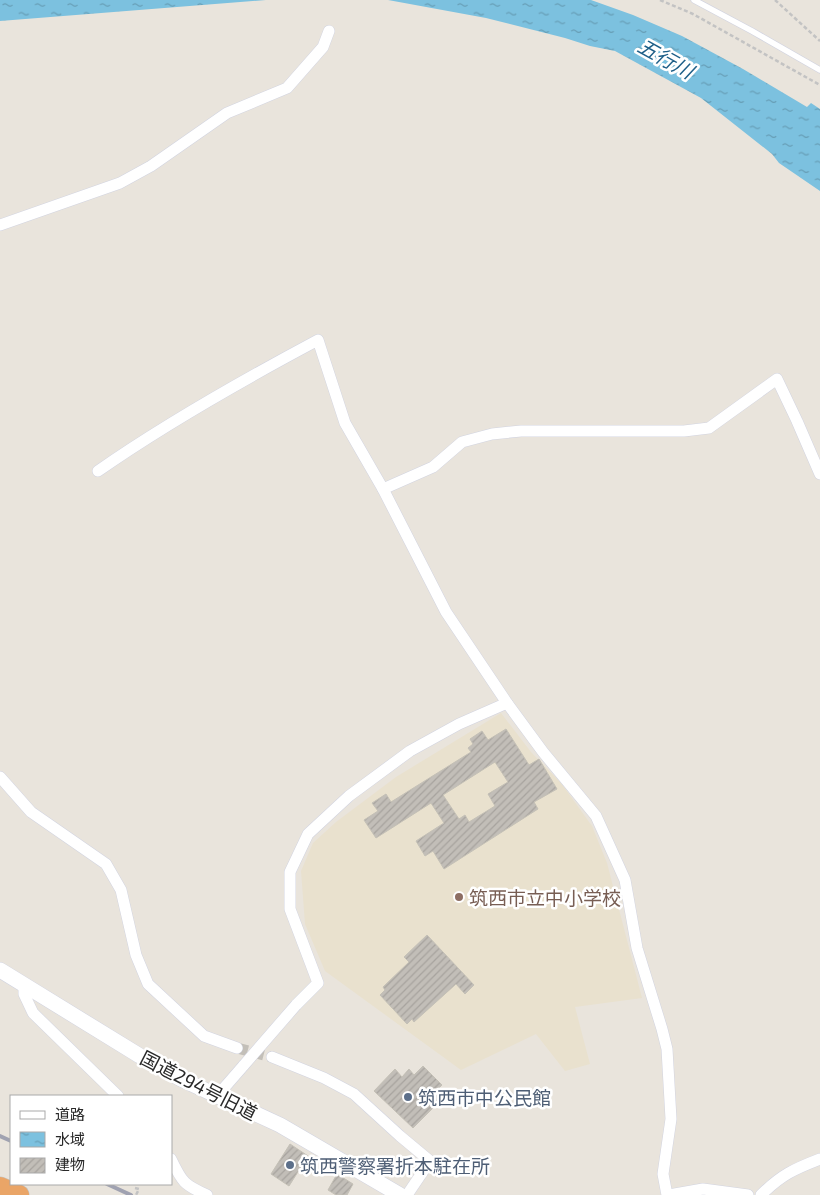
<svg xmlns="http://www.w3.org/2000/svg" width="820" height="1195" font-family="'Exo 2','Noto Sans JP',sans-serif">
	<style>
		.education { fill: #e9e1ce }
		.water { fill: url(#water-ripples) }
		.building { fill: url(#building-hatch); stroke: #c4c0b6; fill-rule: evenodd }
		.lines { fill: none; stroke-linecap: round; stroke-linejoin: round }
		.street-tunnel { stroke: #c3bfb8; stroke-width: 11; stroke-dasharray: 11 5.5; stroke-linecap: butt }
		.lane-casing { stroke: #d2d4e0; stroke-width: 7 }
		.street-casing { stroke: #d2d4e0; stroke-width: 12 }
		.secondary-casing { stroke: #d2d4e0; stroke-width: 16 }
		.highway-casing { stroke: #c3c3c3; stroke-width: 21 }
		.path { stroke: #c3c3c3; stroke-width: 2.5; stroke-dasharray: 4 2.5; stroke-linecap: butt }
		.lane { stroke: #fff; stroke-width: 5.5 }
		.street { stroke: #fff; stroke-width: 11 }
		.secondary { stroke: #fff; stroke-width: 15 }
		.highway { stroke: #eaa567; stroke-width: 20 }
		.rail { stroke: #a0a2b1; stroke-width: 4 }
		.street-bridge-casing { stroke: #d2d4e0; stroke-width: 12; stroke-linecap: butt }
		.street-bridge { stroke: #fff; stroke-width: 11 }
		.education-dot { fill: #8d6e63; stroke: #fff; stroke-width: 2 }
		.service-dot { fill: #5c6f8a; stroke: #fff; stroke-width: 2 }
		.labels { text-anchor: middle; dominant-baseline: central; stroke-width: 5; stroke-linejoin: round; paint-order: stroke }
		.education-label { font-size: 19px; fill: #785e54; stroke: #fff; text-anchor: start }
		.street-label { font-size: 19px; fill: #292929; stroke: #fff }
		.service-label { font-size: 19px; fill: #4e5e75; stroke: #fff; text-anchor: start }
		.water-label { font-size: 20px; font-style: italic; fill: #1e5f88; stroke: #fff }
	</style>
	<defs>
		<pattern id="water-ripples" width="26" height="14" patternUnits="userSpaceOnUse" patternTransform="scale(1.25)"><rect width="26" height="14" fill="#7cc1df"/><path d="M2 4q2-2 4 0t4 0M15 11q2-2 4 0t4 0" fill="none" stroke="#669db5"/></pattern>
		<pattern id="building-hatch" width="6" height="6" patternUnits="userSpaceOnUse" patternTransform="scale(1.25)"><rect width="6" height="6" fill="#c2beb8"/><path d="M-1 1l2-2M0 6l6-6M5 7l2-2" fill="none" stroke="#a7a39e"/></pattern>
	</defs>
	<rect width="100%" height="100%" fill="#e9e4dc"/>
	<!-- education -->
	<path class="education" d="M501,713L531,752L561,783L592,826L607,863L642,998L575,1007L590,1064L565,1071L536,1034L461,1070L325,971L305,924L301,871L313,843L336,822L396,777Z"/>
	<!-- water -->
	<g class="water">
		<path d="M0,0H266L0,21Z"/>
		<path d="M388,0H591L633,15L682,36L743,69L807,107L811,103L820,109V191L779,163L772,154L701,98L615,51L590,46L565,38L486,18Z"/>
	</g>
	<!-- building -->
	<g class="building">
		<path d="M506,729L529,765L539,759L557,789L534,802L538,809L444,869L433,851L425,856L416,841L444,823L431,803L376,838L364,820L378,811L372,803L386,794L391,802L471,752L468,748L473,744L470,739L482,731L488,740ZM495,762L508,782L488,794L495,806L469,822L465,815L459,819L443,795Z"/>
		<path d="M427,935L474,985L465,994L456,984L414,1022L412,1019L407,1024L380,995L385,990L383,987L409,962L404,957Z"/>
		<path d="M423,1066L442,1085L434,1093L441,1100L413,1128L374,1091L395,1069L402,1077L409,1069L414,1075Z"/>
		<path d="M290,1144L308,1156L289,1186L271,1174Z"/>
		<path d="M337,1174L353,1184L347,1195H336L328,1190Z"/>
	</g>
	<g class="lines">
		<!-- street-tunnel -->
		<path class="street-tunnel" d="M237,1048L272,1057"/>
		<!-- lane casing -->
		<g class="lane-casing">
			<path id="lane" d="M694,0L752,31L820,70"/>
		</g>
		<!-- street casing -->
		<g class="street-casing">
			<g id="street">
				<path d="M0,225L120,183L151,166L227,113L287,88L323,47L329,31"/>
				<path d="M98,471C168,422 243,380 318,340L345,423L383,489L446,612L507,703L543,752L596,816L625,880L637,948L662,1029L667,1049L671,1119L663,1174L667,1195"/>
				<path d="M383,489L433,467L462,442L492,434L521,431H684L709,428L777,379L797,421L820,474"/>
				<path d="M0,777L31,812L106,864L121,890L136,955L148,984L204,1036L237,1048"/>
				<path d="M24,985V994L33,1013L118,1096"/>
				<path d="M296,1005L318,983L290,909V872L308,834L349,796L410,751L459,724L507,703"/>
				<path d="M272,1057L324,1078L354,1094L400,1136L430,1161L407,1195"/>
				<path d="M217,1096L244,1065"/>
				<path d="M171,1159C182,1182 184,1185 207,1195"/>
				<path d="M669,1195L703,1189L748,1195"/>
				<path d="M761,1195C781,1175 794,1169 820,1159"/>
			</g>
		</g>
		<!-- secondary casing -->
		<g class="secondary-casing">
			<path id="secondary" d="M0,970L140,1056L181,1079L280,1125L400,1195"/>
		</g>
		<!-- highway casing -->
		<g class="highway-casing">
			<path id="highway" d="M0,1187L19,1195"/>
		</g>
		<!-- path -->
		<g class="path">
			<path d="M660,0L693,14L820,85"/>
			<path d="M775,0L820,41"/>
			<path d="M135,1188L139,1189L136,1195"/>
		</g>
		<!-- lane -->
		<use href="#lane" class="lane"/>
		<!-- street -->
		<use href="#street" class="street"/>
		<!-- secondary -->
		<use href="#secondary" class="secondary"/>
		<!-- highway -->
		<use href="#highway" class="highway"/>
		<!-- rail -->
		<g class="rail">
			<path d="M0,1136L11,1141"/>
			<path d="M107,1184L131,1195"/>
		</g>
		<!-- street-bridge casing -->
		<g class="street-bridge-casing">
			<path id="street-bridge" d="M244,1065L296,1005"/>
		</g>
		<!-- street-bridge -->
		<use href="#street-bridge" class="street-bridge"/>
	</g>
	<!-- markers -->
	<circle class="education-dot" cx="459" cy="897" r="5"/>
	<g class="service-dot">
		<circle cx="408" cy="1097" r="5"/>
		<circle cx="290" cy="1165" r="5"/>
	</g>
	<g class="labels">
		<!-- education labels -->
		<g class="education-label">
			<text x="469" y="897">筑西市立中小学校</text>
		</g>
		<!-- street labels -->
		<g class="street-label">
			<text transform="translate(199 1085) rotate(27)">国道294号旧道</text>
		</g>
		<!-- service labels -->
		<g class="service-label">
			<text x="418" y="1097">筑西市中公民館</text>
			<text x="300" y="1165">筑西警察署折本駐在所</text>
		</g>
		<!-- water labels -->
		<g class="water-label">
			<text transform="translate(666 58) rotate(29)">五行川</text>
		</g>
	</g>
	<!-- legend -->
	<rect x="10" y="1095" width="162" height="90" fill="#ffffff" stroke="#a9a9a9"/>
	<rect x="20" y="1111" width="25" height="8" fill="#ffffff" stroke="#a9a9a9"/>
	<text x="55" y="1120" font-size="15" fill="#292929">道路</text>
	<rect x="20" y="1132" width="25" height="15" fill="url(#water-ripples)" stroke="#a9a9a9"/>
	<text x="55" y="1145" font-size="15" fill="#292929">水域</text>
	<rect x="20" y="1158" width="25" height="15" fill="url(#building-hatch)" stroke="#a9a9a9"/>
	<text x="55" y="1170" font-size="15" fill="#292929">建物</text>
</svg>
